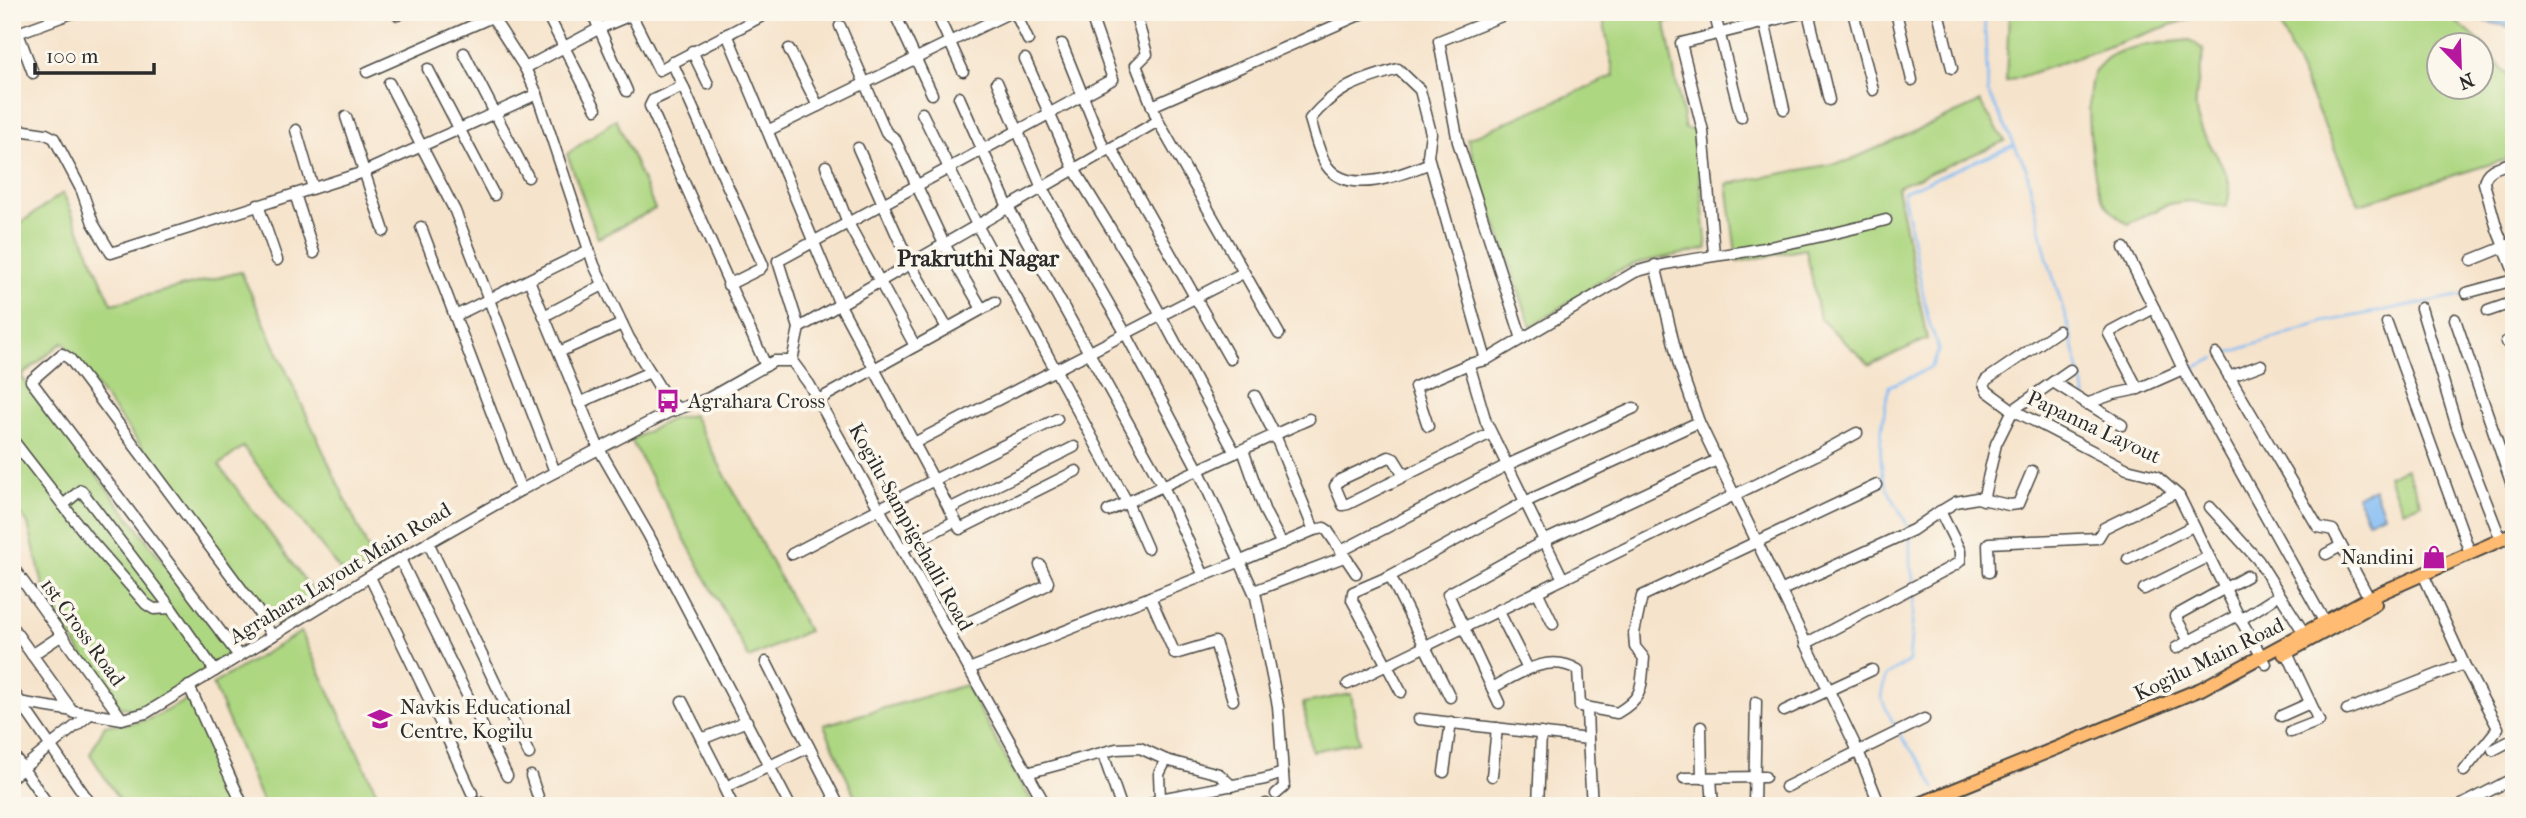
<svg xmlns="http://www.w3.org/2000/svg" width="2526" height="818" font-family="'IM FELL French Canon',serif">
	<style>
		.green { fill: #aed782; stroke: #6c8156; stroke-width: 2; fill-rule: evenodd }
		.water { fill: #82bcf4; stroke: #567490; stroke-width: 2 }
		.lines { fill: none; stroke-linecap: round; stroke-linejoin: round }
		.stream { stroke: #82bcf4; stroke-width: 2.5 }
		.minor-casing { stroke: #494743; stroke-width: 13 }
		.major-casing { stroke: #494743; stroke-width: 16 }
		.minor { stroke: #fff; stroke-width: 10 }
		.major { stroke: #febb71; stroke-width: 12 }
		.labels { text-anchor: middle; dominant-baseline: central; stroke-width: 7; stroke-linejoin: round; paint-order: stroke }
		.poi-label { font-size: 21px; fill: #2b2b2b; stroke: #fbf7ec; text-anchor: start }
		.street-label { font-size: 21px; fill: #2b2b2b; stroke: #fbf7ec }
		.neighbourhood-label { font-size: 23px; font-weight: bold; fill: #2b2b2b; stroke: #fbf7ec }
	</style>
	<rect width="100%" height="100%" fill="#fbf7ec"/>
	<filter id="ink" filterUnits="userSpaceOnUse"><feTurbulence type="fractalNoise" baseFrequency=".0143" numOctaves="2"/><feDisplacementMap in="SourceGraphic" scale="14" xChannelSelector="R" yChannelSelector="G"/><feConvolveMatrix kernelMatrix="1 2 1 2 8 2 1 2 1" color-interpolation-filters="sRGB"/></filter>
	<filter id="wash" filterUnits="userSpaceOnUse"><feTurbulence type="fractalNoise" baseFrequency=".00686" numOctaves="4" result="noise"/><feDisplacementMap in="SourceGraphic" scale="28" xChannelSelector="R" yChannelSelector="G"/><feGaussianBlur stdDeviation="1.57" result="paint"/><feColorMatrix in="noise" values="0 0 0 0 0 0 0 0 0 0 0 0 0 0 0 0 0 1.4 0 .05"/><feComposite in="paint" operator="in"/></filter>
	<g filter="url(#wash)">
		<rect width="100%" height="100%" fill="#f6e3cb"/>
		<!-- green -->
		<g class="green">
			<path d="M1602,12H1679L1680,19L1665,23L1685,129L1695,130L1707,249L1638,263L1615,272L1531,327L1467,139L1614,76Z"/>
			<path d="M2009,12H2208L2006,82Z"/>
			<path d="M2274,12H2445L2485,46L2502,69L2514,78V157L2359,204ZM2438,46H2480V88H2438Z"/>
			<path d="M2190,40L2204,50C2202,67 2194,93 2196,110C2198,142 2242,172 2226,206L2188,201L2169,204L2128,224C2118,217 2108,210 2102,198C2091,176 2085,98 2093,75C2095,71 2100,65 2103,62C2120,44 2166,43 2190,40Z"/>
			<path d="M1980,102L2005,141L1897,187L1927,339L1870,365L1820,319L1806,249L1737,262L1727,184L1848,161Z"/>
			<path d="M616,119L655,209L598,238L567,154Z"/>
			<path d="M63,193L112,304L241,272L374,562L348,580L243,447L219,465L317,597L275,624L63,342L21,376L234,654L143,709L115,707L46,597L28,524L12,503V229Z"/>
			<path d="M693,415L808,631L749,658L631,440L671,419Z"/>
			<path d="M2406,468L2421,503L2403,511L2388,476Z"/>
			<path d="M301,632L383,806H264L213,684Z"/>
			<path d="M966,685L1013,771L1035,806H859L824,725Z"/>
			<path d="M1351,694L1359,742L1312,751L1303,703Z"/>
			<path d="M188,699L236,806H123L90,754L105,725C146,724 153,719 188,699Z"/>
		</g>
		<!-- water -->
		<g class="water">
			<path d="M2473,12H2514V28L2479,20Z"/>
			<path d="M2374,489L2384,514L2368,521L2357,496Z"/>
		</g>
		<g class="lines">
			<!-- stream -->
			<g class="stream">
				<path d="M1984,12L1988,92L2026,168L2046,254L2073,341"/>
				<path d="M2072,342L2086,398"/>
				<path d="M2222,355L2324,322L2463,295"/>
				<path d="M2187,371L2216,358"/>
				<path d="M2108,401L2122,397"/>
				<path d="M1908,528C1903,513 1894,503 1888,489C1874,460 1883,416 1889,386L1916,375L1932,366L1939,350L1928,319L1903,192L2014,145"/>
				<path d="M1910,534V563L1914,583"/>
				<path d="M1915,590L1909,661L1885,677L1881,697L1888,713L1902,738L1924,767L1935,788"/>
			</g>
		</g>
	</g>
	<g filter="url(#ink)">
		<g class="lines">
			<!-- minor casing -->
			<g class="minor-casing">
				<g id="minor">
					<path d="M489,12L525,68L537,94L594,265L629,338L668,401L678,408"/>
					<path d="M546,12L596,109"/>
					<path d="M592,12L627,91"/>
					<path d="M630,12L659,70L770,12"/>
					<path d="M894,12L932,94"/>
					<path d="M936,12L963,71"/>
					<path d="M1015,12L1028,40"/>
					<path d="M1135,12L1147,54L1136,65L1158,121L1279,334"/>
					<path d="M1714,12L1741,117"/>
					<path d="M1762,12L1784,109"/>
					<path d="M1808,12L1829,100"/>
					<path d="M1853,12L1873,90"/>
					<path d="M1896,12L1912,80"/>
					<path d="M1938,12L1952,68"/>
					<path d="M1509,13L1439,41L1458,142L1522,339"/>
					<path d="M398,15L404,12"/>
					<path d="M840,26L886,132L895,139L944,244L982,309"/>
					<path d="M18,33L33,73"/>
					<path d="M727,34L840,305L960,529L1076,471"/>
					<path d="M12,35L75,12"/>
					<path d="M1062,44L1105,151"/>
					<path d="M789,49L818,106"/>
					<path d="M692,51L708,84"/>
					<path d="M464,53L528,177"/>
					<path d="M1025,59L1074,169L1139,275L1235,453"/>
					<path d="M672,62L763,265L760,269L728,285"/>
					<path d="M525,68L600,28L631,15"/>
					<path d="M428,69L494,195"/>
					<path d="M367,72L492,17"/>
					<path d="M997,82L1042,188L1126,334L1199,471L1256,597L1278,706L1284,787L1276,794"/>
					<path d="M389,83L455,211L555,472"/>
					<path d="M683,86L653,100L650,106L766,366"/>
					<path d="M959,97L1008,207L1163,486L1204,576"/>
					<path d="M1152,106L1366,12"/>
					<path d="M922,113L977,225L1127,502L1147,548"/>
					<path d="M346,117L384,231"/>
					<path d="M12,129L46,134L54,138L82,191L93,223L111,253L364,172L537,94"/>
					<path d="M296,130L313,188"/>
					<path d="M769,130L1011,12"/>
					<path d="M858,148L910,264L947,328"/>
					<path d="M1111,148L1230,359"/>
					<path d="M2514,162C2502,166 2486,168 2484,183L2497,229L2514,272"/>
					<path d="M1430,163L1428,156L1431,133L1420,90L1398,69C1358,81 1338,86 1310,119C1315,134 1318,153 1327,166C1349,197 1403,174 1430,163L1486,360"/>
					<path d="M826,166L848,223L915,346"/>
					<path d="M295,194L314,253"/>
					<path d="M258,205L277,260"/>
					<path d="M421,227L521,490"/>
					<path d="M2124,248L2154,308"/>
					<path d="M1714,254L1703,131L1681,43L1806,12"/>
					<path d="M2472,260L2514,243"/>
					<path d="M1655,265L1679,365L1699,422"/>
					<path d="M529,280L599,449L648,534L790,806"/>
					<path d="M2466,293L2514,280"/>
					<path d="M2421,308L2457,427L2501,540"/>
					<path d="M2488,311L2514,302"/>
					<path d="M455,316L589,250"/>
					<path d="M544,316L603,285"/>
					<path d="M2455,319L2514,491"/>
					<path d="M2387,323L2470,553"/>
					<path d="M799,328L778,261L1113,79L1092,19"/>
					<path d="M2058,331L1986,380L1984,384L1987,391L2013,410L2127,469L2156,476L2179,496L2238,615L2266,664"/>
					<path d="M2506,342L2514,339"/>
					<path d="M559,352L622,324"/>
					<path d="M2216,354L2318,527L2333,530L2369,598"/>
					<path d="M792,361L799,328L1158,121"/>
					<path d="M2229,377L2261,365"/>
					<path d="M2053,382L2122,425"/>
					<path d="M2138,389L2183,369"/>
					<path d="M1255,396L1275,435L1314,530"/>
					<path d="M818,400L995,302"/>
					<path d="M579,403L650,372"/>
					<path d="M2086,404L2114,394L2138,389L2109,334L2111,331L2154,308L2183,369L2324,621"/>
					<path d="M1428,426L1415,387L1469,364"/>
					<path d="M1857,433L1820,453L1563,579L1486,422L1469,364L1486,360L1635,272C1674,260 1713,257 1753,250C1798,242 1842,232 1886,220"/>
					<path d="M12,439L87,536L146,604L154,609L171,608"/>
					<path d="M914,443L1243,273"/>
					<path d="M1243,450L1265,512L1282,544"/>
					<path d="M1404,475L1394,459L1389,457L1340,480L1335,486L1343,505L1348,504L1491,433"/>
					<path d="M1983,500L1996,444L2013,410L2070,370"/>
					<path d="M63,505L81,490L171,608L215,671"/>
					<path d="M2210,507L2258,560L2304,633"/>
					<path d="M949,509L1074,447"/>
					<path d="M1108,511L1309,419"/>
					<path d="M428,542L529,754"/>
					<path d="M902,549L955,521"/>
					<path d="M1341,551L1507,465L1634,408"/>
					<path d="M792,554L934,480L1057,419"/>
					<path d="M2326,554L2341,546"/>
					<path d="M400,559L507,776"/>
					<path d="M2128,559L2193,526"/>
					<path d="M12,566L122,719"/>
					<path d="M1989,572L1988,545L1989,543L2098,538L2104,528L2175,493"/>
					<path d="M2423,574L2464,664L2498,728L2464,771"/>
					<path d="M1390,576L1450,697"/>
					<path d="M370,577L441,724L472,793"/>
					<path d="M2144,589L2208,557"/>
					<path d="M1254,591L1344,557"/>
					<path d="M1537,591L1553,624"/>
					<path d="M1780,591L1913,530L1936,514L1956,502L1977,498L2009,505L2018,504L2032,471"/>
					<path d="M1150,597L1175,654L1215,642L1233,700"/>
					<path d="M1498,610L1528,669"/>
					<path d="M2238,615L2189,641L2175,616L2247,576"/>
					<path d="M2240,620L2273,599"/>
					<path d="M12,627L74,713"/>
					<path d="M948,632L1047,585L1048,582L1040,565"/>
					<path d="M1805,644L1955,565L1960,561V551L1940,511"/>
					<path d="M2176,648L2189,641"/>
					<path d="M2287,653L2319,721L2291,732"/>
					<path d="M32,655L62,635"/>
					<path d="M239,656L31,381L62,354L70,359L257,610L272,636"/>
					<path d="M766,662L839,806"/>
					<path d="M969,669L1241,561L1314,530L1324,528L1327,530L1356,573"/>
					<path d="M1348,684L1563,579"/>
					<path d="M189,686L243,806"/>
					<path d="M1492,688C1518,674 1549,652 1578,670L1580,706L1617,713C1644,697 1641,688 1644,658L1635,647L1634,633L1642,596L1877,485"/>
					<path d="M12,690L92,806"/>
					<path d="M1401,692L1352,600L1353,592L1390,576L1525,502L1699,422L1858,751L1880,806"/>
					<path d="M12,701L122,719L146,713L382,569L521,490L667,413L709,398L774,361H792L809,384L1046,806"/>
					<path d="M682,701L726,787"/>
					<path d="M1499,703L1448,594L1544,541L1717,460"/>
					<path d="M1587,708L1588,739"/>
					<path d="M2347,710L2464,664"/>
					<path d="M1784,711L1872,670"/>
					<path d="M2281,716L2310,703"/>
					<path d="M1419,719L1588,739L1592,806"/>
					<path d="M1701,727L1702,778"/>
					<path d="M702,739L747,721"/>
					<path d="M2493,750L2514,739"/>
					<path d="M12,753L49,806"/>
					<path d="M1103,754L1121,806"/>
					<path d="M1444,772L1451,722"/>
					<path d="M1027,773L1116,749L1140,748L1166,760L1219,774L1232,786"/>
					<path d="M531,776L541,806"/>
					<path d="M1492,776L1497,728"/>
					<path d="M12,777L89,715"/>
					<path d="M1684,778L1765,777"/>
					<path d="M1711,778L1713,806"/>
					<path d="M1786,787L1924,719"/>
					<path d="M1944,794L1948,806"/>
					<path d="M1160,799L1265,779L1283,773"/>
					<path d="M481,802L483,806"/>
					<path d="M1266,804L1267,806"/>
					<path d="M733,806L724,788L809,747"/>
					<path d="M1147,806L1160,799L1159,774L1166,760"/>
					<path d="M1538,806L1541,733"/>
					<path d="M1754,806L1756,702"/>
					<path d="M2460,806L2514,778"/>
				</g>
			</g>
			<!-- major casing -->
			<g class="major-casing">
				<g id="major">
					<path d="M2284,654L2375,604"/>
					<path d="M1915,806L2201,689L2369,598L2514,534"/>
				</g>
			</g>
			<!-- minor -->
			<use href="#minor" class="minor"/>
			<!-- major -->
			<use href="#major" class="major"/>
		</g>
	</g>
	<!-- icons -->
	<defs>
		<g id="bus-bare" transform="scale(1.89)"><path d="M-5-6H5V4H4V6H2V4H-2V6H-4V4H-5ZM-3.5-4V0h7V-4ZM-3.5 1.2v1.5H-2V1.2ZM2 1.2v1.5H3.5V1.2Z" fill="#b5179e" stroke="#fbf7ec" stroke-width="2.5" paint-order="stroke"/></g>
		<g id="shop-bare" transform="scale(1.89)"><path d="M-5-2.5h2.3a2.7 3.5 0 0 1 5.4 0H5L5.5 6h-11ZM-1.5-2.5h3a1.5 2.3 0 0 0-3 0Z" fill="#b5179e" stroke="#fbf7ec" stroke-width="2.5" paint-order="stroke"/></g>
		<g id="school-bare" transform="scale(1.89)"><path d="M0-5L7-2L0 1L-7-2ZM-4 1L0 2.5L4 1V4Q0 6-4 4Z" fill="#b5179e" stroke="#fbf7ec" stroke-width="2.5" paint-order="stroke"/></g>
	</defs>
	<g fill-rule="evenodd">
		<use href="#bus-bare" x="668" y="401"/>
		<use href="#shop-bare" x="2434" y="557"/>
		<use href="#school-bare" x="380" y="719"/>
	</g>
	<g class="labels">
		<!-- poi labels -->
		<g class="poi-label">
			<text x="688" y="401">Agrahara Cross</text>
			<text x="2414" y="557" text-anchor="end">Nandini</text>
			<text x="400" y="707">Navkis Educational<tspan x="400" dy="24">Centre, Kogilu</tspan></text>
		</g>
		<!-- street labels -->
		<g class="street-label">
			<text transform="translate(2094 427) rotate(25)">Papanna Layout</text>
			<text transform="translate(911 527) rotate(61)">Kogilu-Sampigehalli Road</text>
			<text transform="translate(340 573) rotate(-31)">Agrahara Layout Main Road</text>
			<text transform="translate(83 632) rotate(54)">1st Cross Road</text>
			<text transform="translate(2209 659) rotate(-26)">Kogilu Main Road</text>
		</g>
		<!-- neighbourhood labels -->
		<g class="neighbourhood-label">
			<text x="978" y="258">Prakruthi Nagar</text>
		</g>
	</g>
	<!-- margin -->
	<rect width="2526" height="818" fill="none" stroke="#fbf7ec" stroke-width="42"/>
	<!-- north arrow -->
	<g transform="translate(2460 66) rotate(157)"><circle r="33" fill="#fbf7ec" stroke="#a8a59f" stroke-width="2"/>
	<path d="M0-5L12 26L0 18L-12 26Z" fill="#b5179e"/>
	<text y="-10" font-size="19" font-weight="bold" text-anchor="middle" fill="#2b2b2b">N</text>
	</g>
	<!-- scale -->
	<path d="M35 63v10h119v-10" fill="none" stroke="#2b2b2b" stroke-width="3.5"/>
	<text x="46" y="63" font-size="21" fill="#2b2b2b" stroke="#fbf7ec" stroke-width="5" paint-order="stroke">100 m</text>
</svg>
